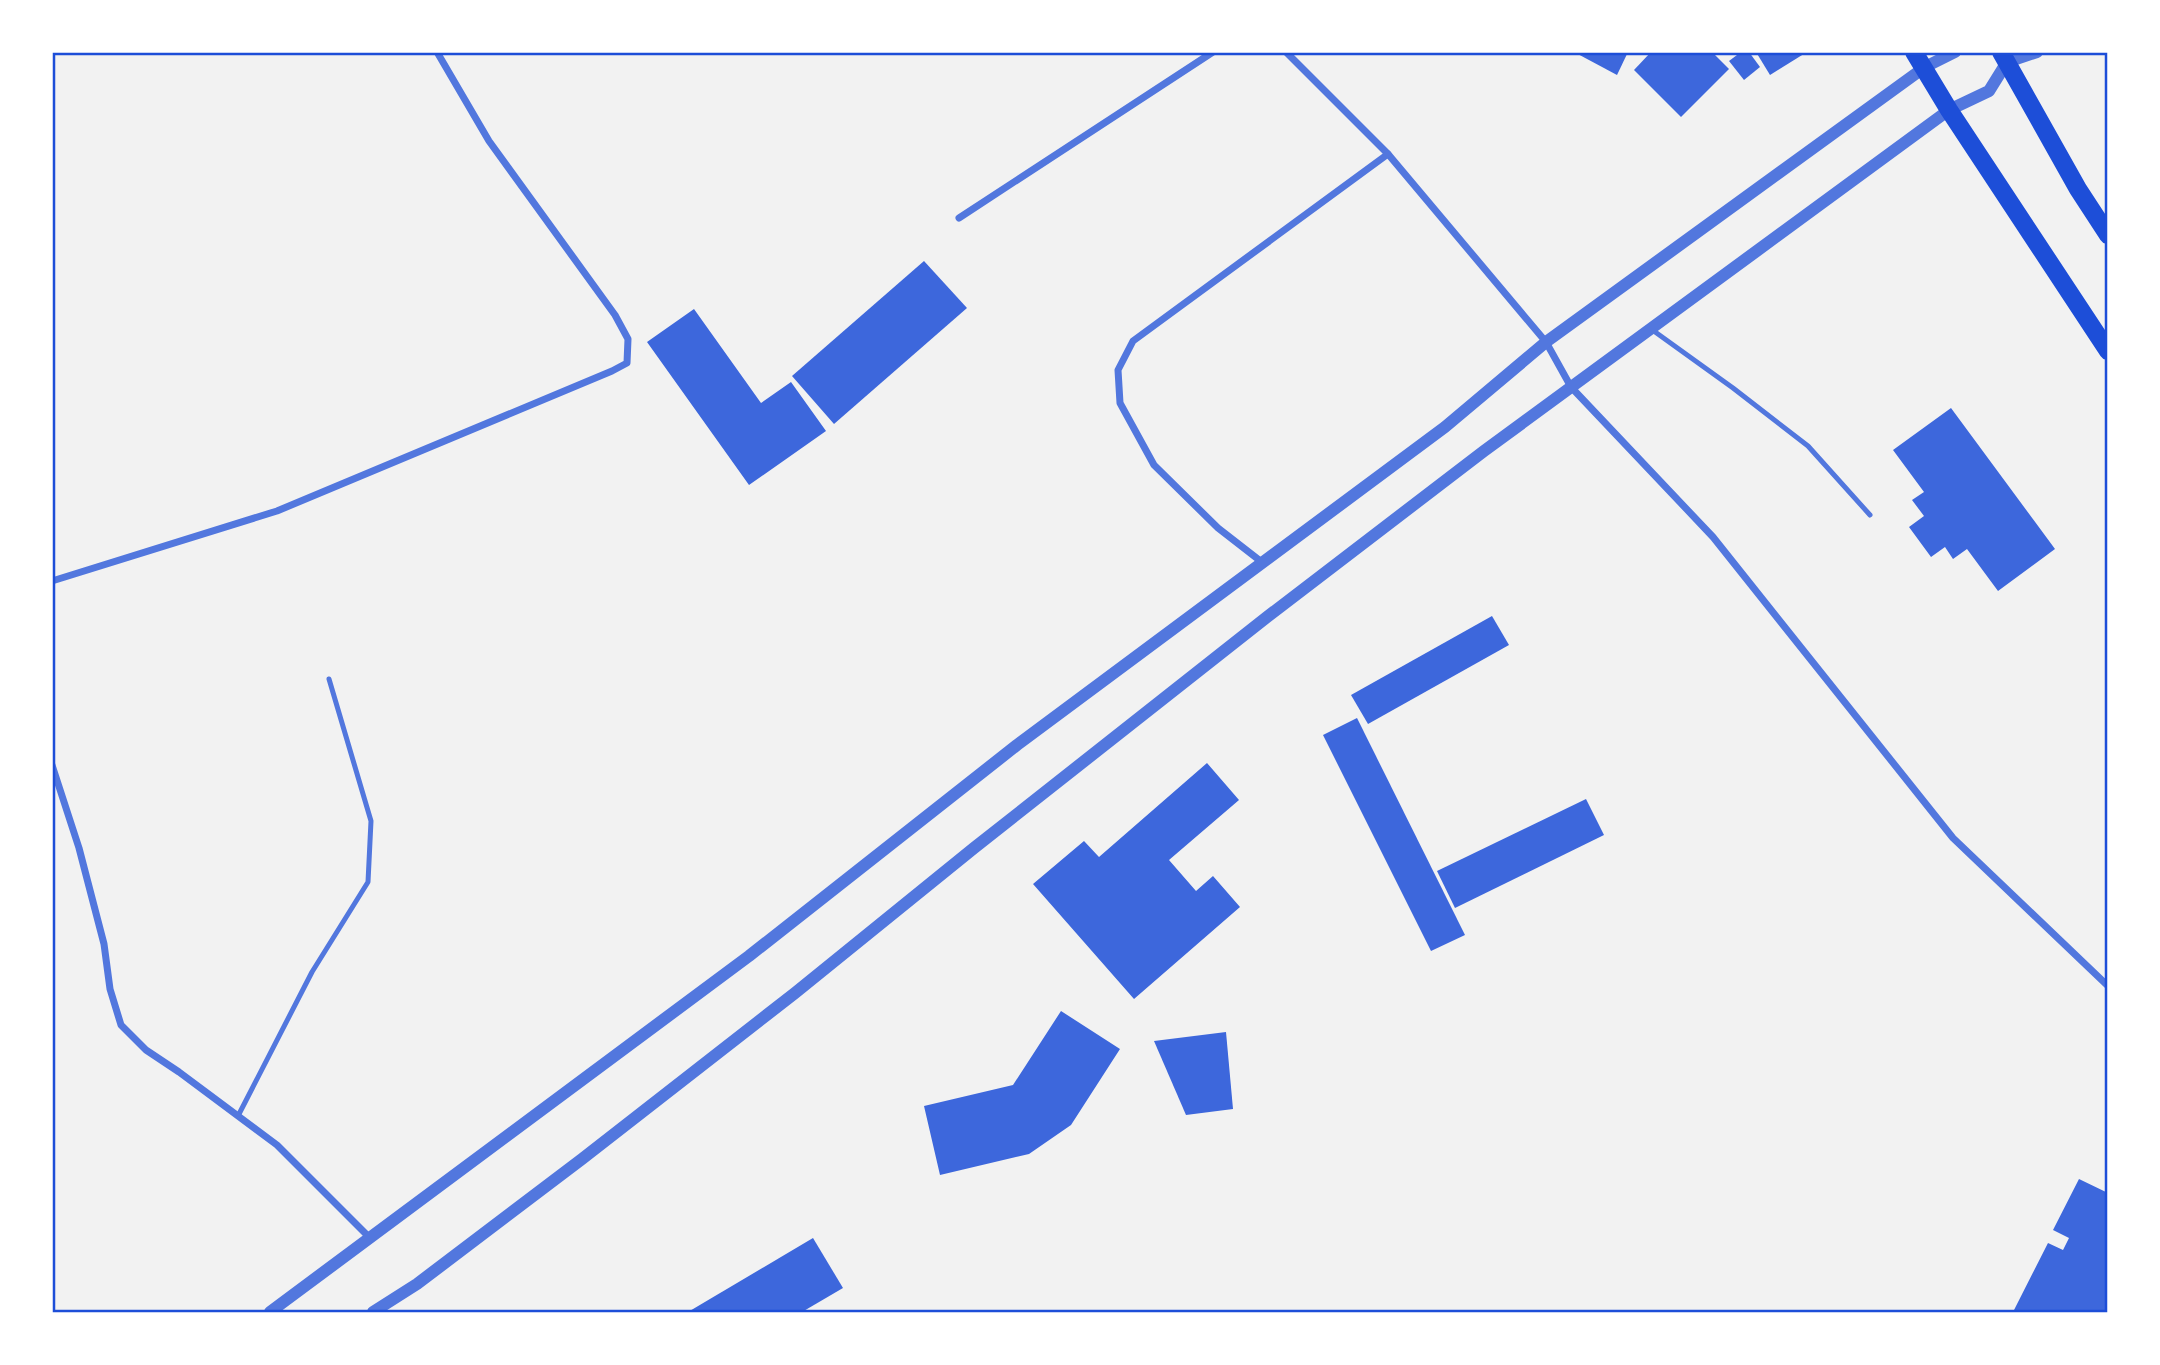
<svg xmlns="http://www.w3.org/2000/svg" width="2160" height="1365" font-family="Manrope,sans-serif">
	<style>
		.building { fill: #3d67dc }
		.lines { fill: none; stroke-linecap: round; stroke-linejoin: round }
		.service { stroke: #5277de; stroke-width: 5 }
		.minor { stroke: #5277de; stroke-width: 7 }
		.tertiary { stroke: #5277de; stroke-width: 12 }
		.primary { stroke: #1d4ed8; stroke-width: 18 }
		.neatline { fill: none; stroke: #1d4ed8; stroke-width: 2.5 }
	</style>
	<rect width="100%" height="100%" fill="#f2f2f2"/>
	<!-- building -->
	<g class="building">
		<path d="M1574,52H1628L1617,75Z"/>
		<path d="M1651,52H1712L1729,69L1681,117L1634,70Z"/>
		<path d="M1741,52H1749L1760,67L1744,80L1729,61Z"/>
		<path d="M1756,52H1807L1770,75Z"/>
		<path d="M924,261L967,308L834,424L792,376Z"/>
		<path d="M694,309L761,403L791,382L826,431L749,485L647,342Z"/>
		<path d="M1951,408L2055,549L1998,591L1967,549L1953,559L1945,547L1931,557L1909,527L1924,516L1912,500L1924,492L1893,450Z"/>
		<path d="M1492,616L1509,645L1368,724L1351,695Z"/>
		<path d="M1357,718L1465,935L1431,951L1323,735Z"/>
		<path d="M1207,763L1239,800L1169,860L1196,891L1213,876L1240,907L1134,999L1033,884L1084,841L1099,857Z"/>
		<path d="M1586,799L1604,835L1455,908L1437,871Z"/>
		<path d="M1061,1011L1120,1049L1071,1125L1029,1154L940,1175L924,1106L1013,1085Z"/>
		<path d="M1226,1032L1233,1109L1186,1115L1154,1041Z"/>
		<path d="M2079,1179L2108,1193V1312H2013L2048,1243L2063,1250L2069,1238L2053,1230Z"/>
		<path d="M813,1238L843,1288L802,1312H688Z"/>
	</g>
	<g class="lines">
		<!-- service -->
		<g class="service">
			<path d="M1651,329L1733,388L1808,446L1870,515"/>
			<path d="M238,1116L312,972L368,882L371,821L329,679"/>
		</g>
		<!-- minor -->
		<g class="minor">
			<path d="M1286,52L1388,154L1546,342L1571,387L1713,537L1953,838L2108,986"/>
			<path d="M959,218L1213,52"/>
			<path d="M1263,563L1218,528L1154,465L1120,403L1118,370L1133,341L1388,154"/>
			<path d="M52,581L277,511L612,371L627,363L628,339L615,315L489,141L437,52"/>
			<path d="M52,765L79,848L104,944L110,989L121,1025L146,1050L179,1072L277,1145L370,1238"/>
		</g>
		<!-- tertiary -->
		<g class="tertiary">
			<path d="M270,1312L749,956L1017,745L1445,427L1546,342L1925,67L1955,52"/>
			<path d="M373,1312L417,1284L582,1159L795,993L974,848L1267,617L1484,451L1949,110L1989,91L2007,62L2037,52"/>
		</g>
		<!-- primary -->
		<g class="primary">
			<path d="M1914,52L1949,110L2108,351"/>
			<path d="M2001,52L2078,189L2108,235"/>
		</g>
	</g>
	<!-- border -->
	<rect width="2160" height="1365" fill="none" stroke="#ffffff" stroke-width="108"/>
	<rect x="54" y="54" width="2052" height="1257" class="neatline"/>
</svg>
